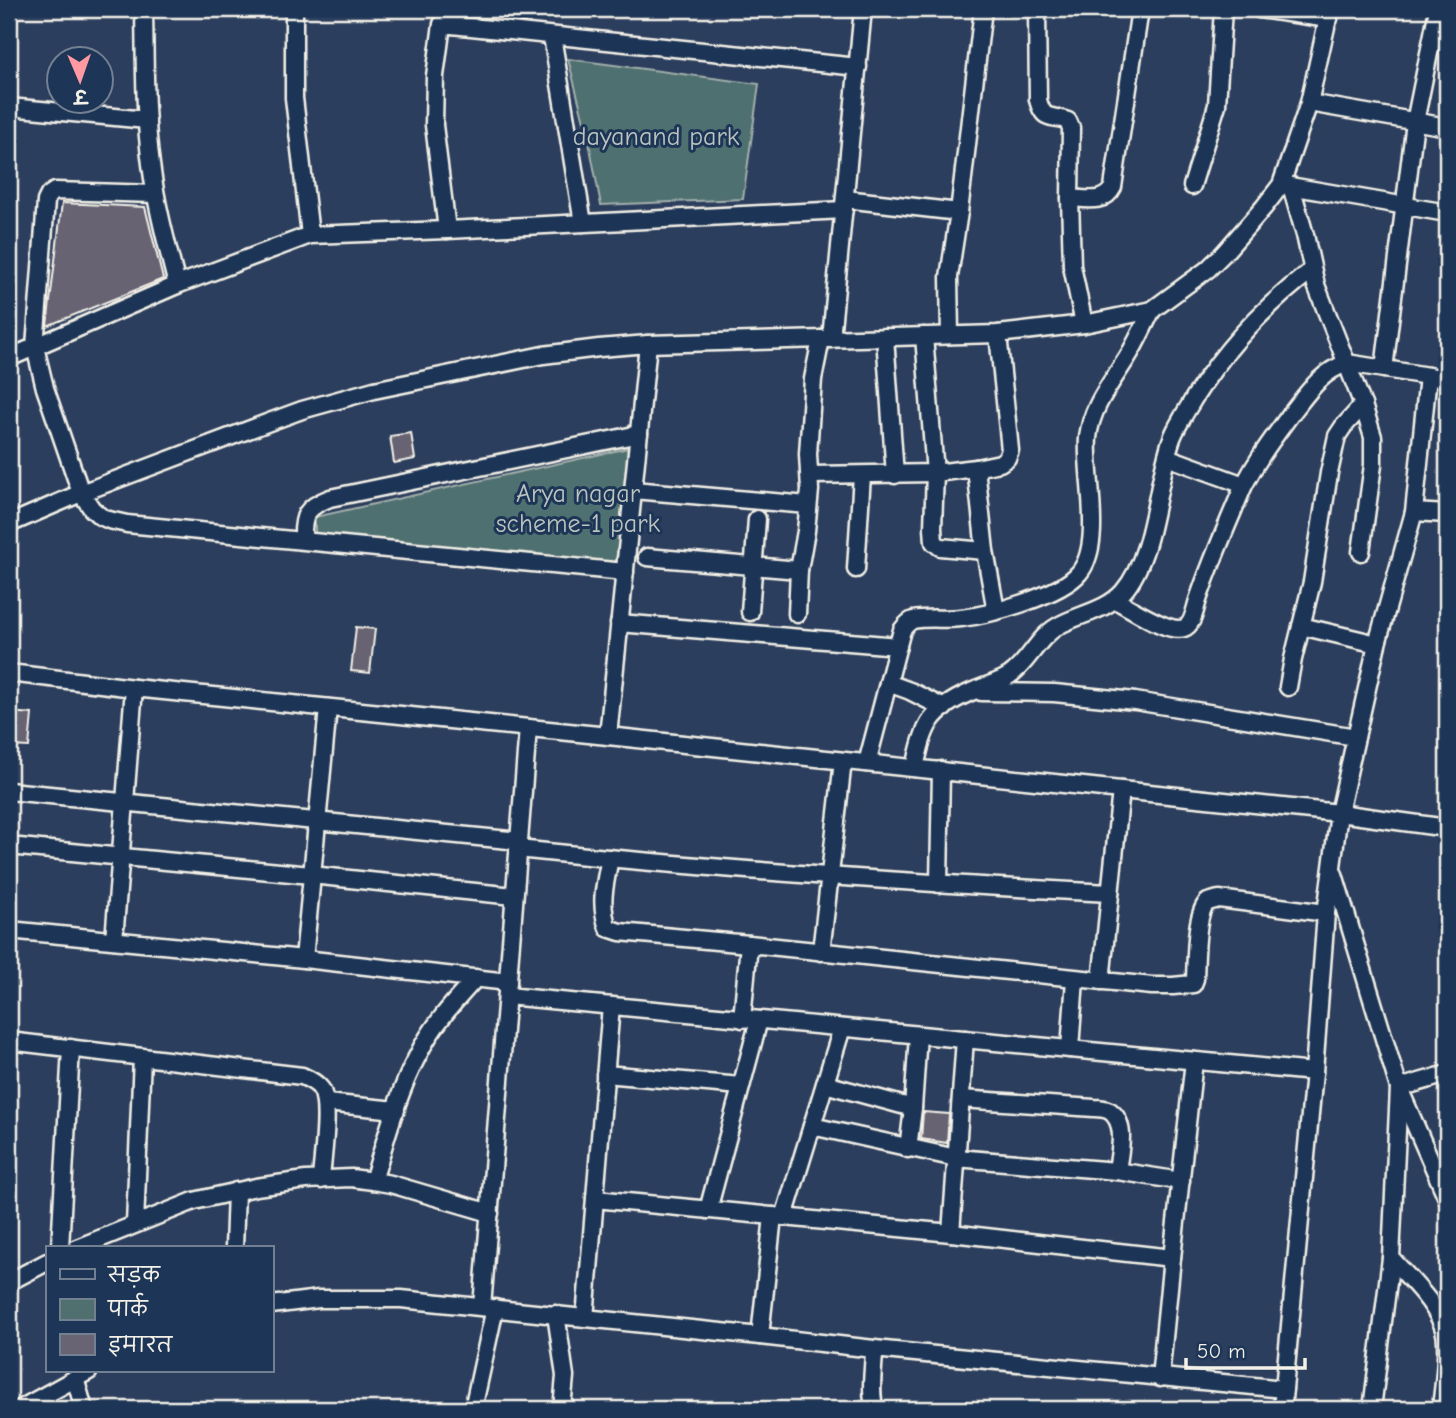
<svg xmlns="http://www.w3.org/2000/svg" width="1456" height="1418" font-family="'Comic Neue','Playpen Sans Deva',sans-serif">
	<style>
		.green { fill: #506f6f; stroke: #a2b0ac; stroke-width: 2 }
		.building { fill: #686473; stroke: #f4f1e8; stroke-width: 2 }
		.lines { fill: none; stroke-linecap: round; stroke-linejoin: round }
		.street-casing { stroke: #f4f1e8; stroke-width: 21 }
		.street { stroke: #1d3557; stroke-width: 16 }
		.labels { text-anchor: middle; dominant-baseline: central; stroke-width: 6; stroke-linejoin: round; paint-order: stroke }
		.park-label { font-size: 26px; fill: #bbc4be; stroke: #1d3557 }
	</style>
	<rect width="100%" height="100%" fill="#2c3e5d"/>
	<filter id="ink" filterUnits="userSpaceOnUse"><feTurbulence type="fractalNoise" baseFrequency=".0143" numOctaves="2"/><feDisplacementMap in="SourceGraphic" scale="14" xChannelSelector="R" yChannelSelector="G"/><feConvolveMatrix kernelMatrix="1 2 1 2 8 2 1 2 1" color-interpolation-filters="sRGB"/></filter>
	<g filter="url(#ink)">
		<!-- green -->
		<g class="green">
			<path d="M568,59L759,84L743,199L601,205L588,137Z"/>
			<path d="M633,447V490L615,563L315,534V517Z"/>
		</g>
		<!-- building -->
		<g class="building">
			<path d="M62,203L145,207L163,279L47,326Z"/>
			<path d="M411,433L415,459L394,463L390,436Z"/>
			<path d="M356,627L375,629L370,673L351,671Z"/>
			<path d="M9,712L32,714L29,747L9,746Z"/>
			<path d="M923,1112L949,1114L947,1143L921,1139Z"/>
		</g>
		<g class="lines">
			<!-- street casing -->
			<g class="street-casing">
				<g id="street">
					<path d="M144,9C145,61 144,113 151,164C156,205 167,245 177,285"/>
					<path d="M294,9V98L310,235"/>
					<path d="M1037,9L1038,100C1044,122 1050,114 1068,121L1071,128L1070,198L1072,266L1084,324"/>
					<path d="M1259,9L1329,19"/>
					<path d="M552,36L583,223"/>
					<path d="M1309,103L1447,127"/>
					<path d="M9,107L147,120"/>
					<path d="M1284,185L1447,213"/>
					<path d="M1192,186L1217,105L1223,9"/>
					<path d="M1291,186L1305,235L1316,285L1363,405L1373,437V465L1361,552"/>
					<path d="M155,194L55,191L49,195L46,201L35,347L45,388L81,493L92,509L100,516L109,520L127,524L625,572"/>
					<path d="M1070,198C1086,199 1105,204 1113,187L1139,16L1141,9"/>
					<path d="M845,199L959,212L983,9"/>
					<path d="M447,230L434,125L435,76L442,24L858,67"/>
					<path d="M950,335L949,277L959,212"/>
					<path d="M924,336L935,473L933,528L934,542L940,547L985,551"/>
					<path d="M885,337L895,475"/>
					<path d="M831,339L863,9"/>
					<path d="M9,358L177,285L310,235L447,230L844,210"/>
					<path d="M1384,369L1415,122L1438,9"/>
					<path d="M1428,376L1414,512L1377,644L1339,813L1447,828"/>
					<path d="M1167,457L1244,485"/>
					<path d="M976,468L985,551L996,611"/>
					<path d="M810,475L935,473L976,468L1000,463L1007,458L1010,450L998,334"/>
					<path d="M633,490L808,505"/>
					<path d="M1414,512L1447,514"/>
					<path d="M9,524L81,493L272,421L302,410L374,390L543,355L599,348L648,344L998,334L1084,324L1152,310L1208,269L1224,253L1264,207L1281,185L1309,103L1330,9"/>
					<path d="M303,540C302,515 306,507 330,498L639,434"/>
					<path d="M647,557L799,570"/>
					<path d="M856,569L862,475"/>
					<path d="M1115,600C1130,607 1168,634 1184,628C1193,625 1195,609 1198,600C1211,561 1228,523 1244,485C1258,458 1272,440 1290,415C1307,394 1320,372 1347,363L1447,379"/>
					<path d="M750,612L757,519"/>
					<path d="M797,614L799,570L806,531L810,490L808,454L813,379L821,339"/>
					<path d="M619,623L898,646"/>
					<path d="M1301,626L1377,644"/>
					<path d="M9,673L134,688L608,736L648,344"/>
					<path d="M888,683L910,691L944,708"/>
					<path d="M1288,687L1293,659L1312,582L1329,473L1337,436L1343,427L1363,405"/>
					<path d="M981,692L1054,693L1135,701L1356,737"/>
					<path d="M867,763L902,630C905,626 908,622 913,620C928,617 946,620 961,618C990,615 1061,595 1079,573C1104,544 1085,475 1088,438C1091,405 1114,380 1130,353C1138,339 1145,324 1152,310"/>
					<path d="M915,768C924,726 929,710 971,692C983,686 999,683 1010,675C1029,662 1037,638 1058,626C1079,614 1106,611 1123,592C1154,557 1156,485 1171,441C1174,431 1180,422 1185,413C1217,357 1261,309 1312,270"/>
					<path d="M9,791L519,841"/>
					<path d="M9,846L311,875L514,896"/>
					<path d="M518,849C715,870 913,883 1110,893"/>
					<path d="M610,858C605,884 599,903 608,928L620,932L749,944L1152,986H1173L1193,984L1195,979C1196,963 1195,911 1208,902C1208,902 1218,899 1219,899L1326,913"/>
					<path d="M1334,874L1399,1088L1447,1198"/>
					<path d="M939,884L941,770"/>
					<path d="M9,930L304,959L508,982"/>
					<path d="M114,940L134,688"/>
					<path d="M821,952L843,761"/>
					<path d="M304,959L328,708"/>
					<path d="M1101,981L1121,790"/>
					<path d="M507,996L1314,1072"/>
					<path d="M742,1019L749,944"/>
					<path d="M9,1041L302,1076C309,1079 317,1083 321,1089C331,1105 322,1160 321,1180"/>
					<path d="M1070,1049L1075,979"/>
					<path d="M605,1074L741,1086"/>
					<path d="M825,1084L913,1108"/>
					<path d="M961,1099L1094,1108C1099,1108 1106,1109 1110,1111C1128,1124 1119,1153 1117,1171"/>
					<path d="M326,1103L396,1110"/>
					<path d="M812,1126L956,1158L1117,1171L1181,1181"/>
					<path d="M908,1149L913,1108L918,1035"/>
					<path d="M373,1181C386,1139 397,1095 417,1057C431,1027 454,1002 476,978"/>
					<path d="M595,1199L951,1233L1172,1258"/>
					<path d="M708,1210L759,1020"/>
					<path d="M784,1217L842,1028"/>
					<path d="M135,1224L142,1057"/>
					<path d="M951,1233L965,1039"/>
					<path d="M60,1248L71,1048"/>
					<path d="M77,1248L194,1201L256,1187L306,1180L351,1178L373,1181L391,1184L490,1213"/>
					<path d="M234,1248L236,1191"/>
					<path d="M1391,1258C1410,1280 1438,1304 1445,1333C1449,1353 1443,1388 1441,1409"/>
					<path d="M9,1282L47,1262"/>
					<path d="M271,1305L319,1299H401L760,1336L874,1349L1284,1389L1314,1072L1326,913L1339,813L608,736"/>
					<path d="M482,1307L528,728"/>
					<path d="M556,1314L565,1376L562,1409"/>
					<path d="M585,1318L611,1006"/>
					<path d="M760,1336L773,1216"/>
					<path d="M874,1349C874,1367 869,1392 875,1409"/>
					<path d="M75,1378L84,1409"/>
					<path d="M1160,1378L1172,1258L1194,1061"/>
					<path d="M20,1409L89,1371"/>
					<path d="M473,1409L495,1308"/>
					<path d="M1282,1409L1284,1389"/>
					<path d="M1372,1409L1391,1258L1399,1088L1447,1074"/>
				</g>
			</g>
			<!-- street -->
			<use href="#street" class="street"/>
		</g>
	</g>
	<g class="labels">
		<!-- park labels -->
		<g class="park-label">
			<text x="656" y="137">dayanand park</text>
			<text x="578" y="494">Arya nagar<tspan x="578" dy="30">scheme-1 park</tspan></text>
		</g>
	</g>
	<!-- margin -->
	<rect width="1456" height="1418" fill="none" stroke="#1d3557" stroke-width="35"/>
	<rect x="18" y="18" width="1421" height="1383" fill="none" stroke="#f4f1e8" stroke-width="2.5" filter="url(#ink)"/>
	<!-- legend -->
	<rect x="46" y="1246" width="228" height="126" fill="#1d3557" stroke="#738091" stroke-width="2"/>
	<rect x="60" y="1269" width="35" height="10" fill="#1d3557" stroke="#738091" stroke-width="2"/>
	<text x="108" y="1282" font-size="21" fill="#f4f1e8">सड़क</text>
	<rect x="60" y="1299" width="35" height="21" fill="#506f6f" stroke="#738091" stroke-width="2"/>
	<text x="108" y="1316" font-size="21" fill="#f4f1e8">पार्क</text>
	<rect x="60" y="1334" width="35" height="21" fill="#686473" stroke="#738091" stroke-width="2"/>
	<text x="108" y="1352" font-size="21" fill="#f4f1e8">इमारत</text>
	<!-- north arrow -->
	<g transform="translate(80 80) rotate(178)"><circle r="33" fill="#1d3557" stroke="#738091" stroke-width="2"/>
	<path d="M0-5L12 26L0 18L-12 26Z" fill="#ff9aa2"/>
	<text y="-10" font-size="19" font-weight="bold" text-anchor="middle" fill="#f4f1e8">उ</text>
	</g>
	<!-- scale -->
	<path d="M1186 1358v10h119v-10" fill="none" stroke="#f4f1e8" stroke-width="3.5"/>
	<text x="1197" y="1358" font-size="21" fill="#f4f1e8" stroke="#1d3557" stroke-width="5" paint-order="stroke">50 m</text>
</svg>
